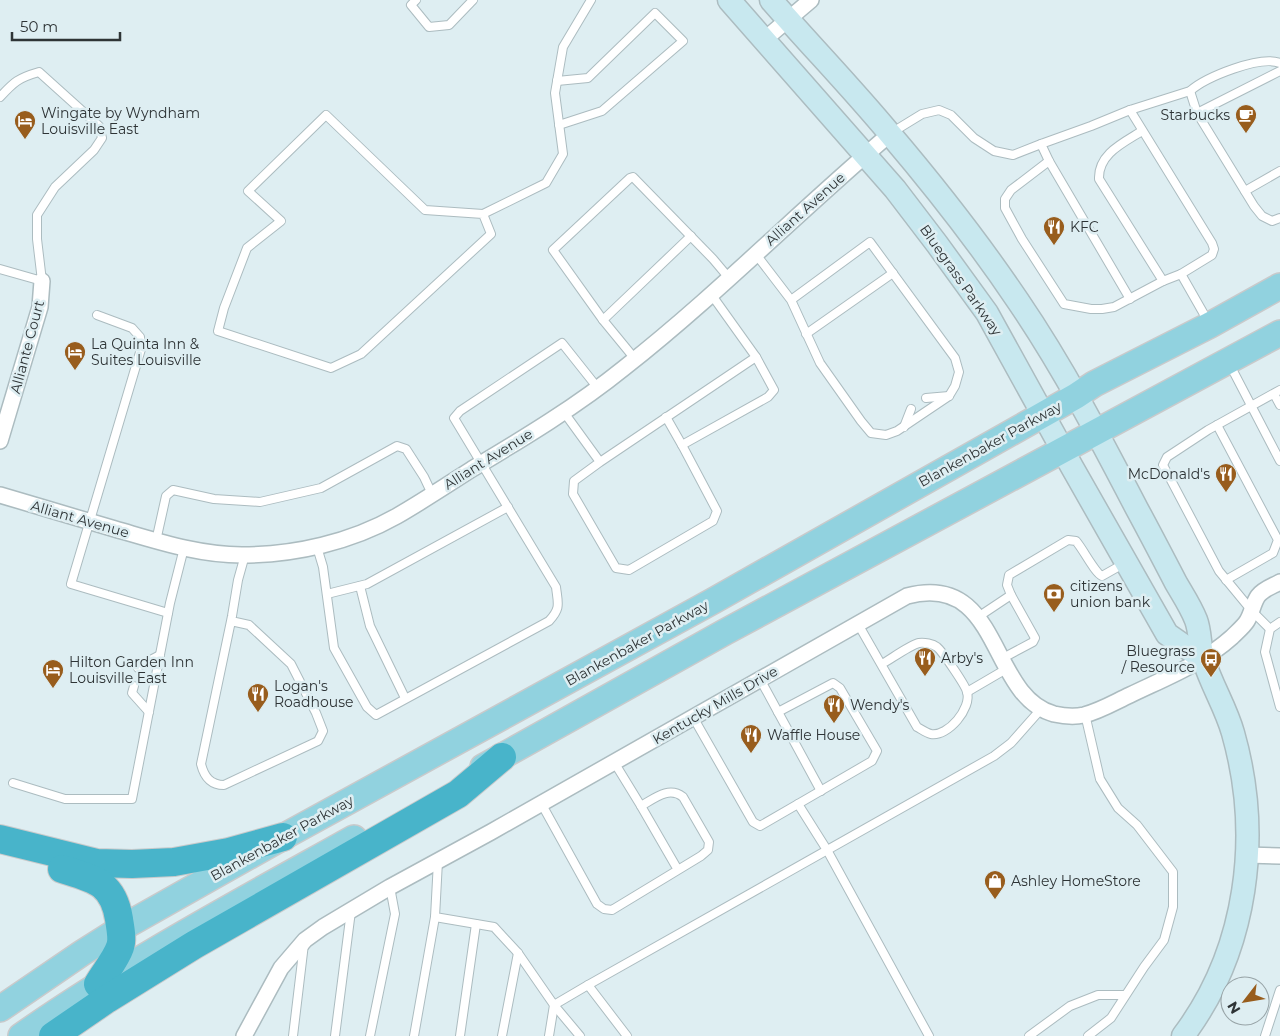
<svg xmlns="http://www.w3.org/2000/svg" width="1280" height="1036" font-family="Montserrat,sans-serif">
	<style>
		.lines { fill: none; stroke-linecap: round; stroke-linejoin: round }
		.lane-casing { stroke: #acbcc0; stroke-width: 10 }
		.street-casing { stroke: #acbcc0; stroke-width: 18 }
		.secondary-casing { stroke: #acbcc0; stroke-width: 25 }
		.primary-casing { stroke: #c9cacb; stroke-width: 28 }
		.highway-casing { stroke: #c9cacb; stroke-width: 30 }
		.lane { stroke: #fff; stroke-width: 8 }
		.street { stroke: #fff; stroke-width: 15 }
		.secondary { stroke: #c8e8ef; stroke-width: 22 }
		.primary { stroke: #91d2df; stroke-width: 25 }
		.highway { stroke: #48b4ca; stroke-width: 28 }
		.labels { text-anchor: middle; dominant-baseline: central; stroke-width: 5; stroke-linejoin: round; paint-order: stroke }
		.poi-label { font-size: 14px; fill: #2e3436; stroke: #deeef2; text-anchor: start }
		.street-label { font-size: 14px; fill: #2e3436; stroke: #deeef2 }
	</style>
	<rect width="100%" height="100%" fill="#deeef2"/>
	<g class="lines">
		<!-- lane casing -->
		<g class="lane-casing">
			<g id="lane">
				<path d="M416,0L411,5L429,27L449,25L473,0"/>
				<path d="M557,81L588,78L655,13L683,41L602,111L559,125"/>
				<path d="M1190,91L1197,113L1254,206L1262,216L1272,221L1280,218"/>
				<path d="M0,97C14,82 18,78 39,72L99,126L102,138L94,150L55,187L37,215V239L42,281L0,269"/>
				<path d="M1197,113L1280,71"/>
				<path d="M1142,131C1123,143 1098,154 1099,179L1163,281"/>
				<path d="M891,133L922,114L939,110L951,115L974,138L994,151L1013,155L1041,144"/>
				<path d="M1049,161L1011,190L1005,199V208L1022,239L1064,304L1091,309H1102L1114,307L1163,281L1181,274"/>
				<path d="M1245,191L1280,171"/>
				<path d="M483,214L491,234L361,354L331,368L218,331L224,308L247,248L281,221L248,191L326,115L425,210L483,214L546,183L563,154L555,93L563,47L591,0"/>
				<path d="M755,253L791,300L820,363L861,421L871,433L886,435L897,431L949,396L955,386L959,372L955,358L870,242L791,300"/>
				<path d="M711,294L756,357"/>
				<path d="M1130,299L1049,161L1041,144L1091,126L1130,110"/>
				<path d="M97,315L132,328L140,337L141,349L71,584L168,613"/>
				<path d="M603,320L691,236"/>
				<path d="M1209,323L1181,274L1212,255L1214,249L1212,243L1130,110L1190,91C1206,77 1260,55 1280,63"/>
				<path d="M806,334L893,273"/>
				<path d="M635,359L603,320L553,250L630,178L633,177L713,259L729,278"/>
				<path d="M1230,365L1280,461"/>
				<path d="M1274,394L1280,405"/>
				<path d="M926,398L949,396"/>
				<path d="M563,411L600,462L756,357L774,390L768,397L682,445L717,511L713,521L629,570L616,568L573,494L574,481L600,462"/>
				<path d="M666,417L682,445"/>
				<path d="M1217,425L1278,540L1273,553L1226,580"/>
				<path d="M904,427L911,409"/>
				<path d="M156,541L166,496L173,490L214,499L260,502L321,488L397,446L406,449L424,477L432,494"/>
				<path d="M317,547L323,567L334,648L367,707L376,715L549,621C561,608 558,604 556,587L454,418L460,411L562,343L597,387"/>
				<path d="M360,586L370,626L405,698"/>
				<path d="M327,594L367,584L508,507"/>
				<path d="M978,617L1011,595"/>
				<path d="M231,621L249,625L291,664L316,713L323,731L318,741L224,785C210,785 204,776 201,764L231,621L232,616L238,580L245,555"/>
				<path d="M1280,622L1270,629L1265,652L1280,707"/>
				<path d="M858,624L917,727C921,729 926,733 931,734C948,737 972,708 967,692C966,686 942,651 937,647C933,644 924,642 919,643C910,645 891,659 882,664"/>
				<path d="M1270,629L1252,611L1219,571L1163,465L1167,457L1208,430L1280,390"/>
				<path d="M1003,658L1033,642L1035,638L1011,595L1007,585L1009,575L1068,540L1076,541C1083,549 1095,573 1102,576L1125,563"/>
				<path d="M138,668L139,666L160,655"/>
				<path d="M760,679L778,712L833,683L840,688L877,751L872,761L798,804"/>
				<path d="M134,686L132,693L149,712"/>
				<path d="M967,692L1008,668"/>
				<path d="M778,712L821,791"/>
				<path d="M1085,714L1100,779L1118,808L1137,825L1173,872V907L1164,940L1144,967L1111,1018L1088,1036"/>
				<path d="M693,717L753,822L760,826L798,804L827,850L929,1036"/>
				<path d="M614,762L641,806"/>
				<path d="M13,783L65,799H132L170,603L184,548"/>
				<path d="M541,803L597,904L604,909L612,910L701,856L708,850L709,842L683,797C669,786 655,798 641,806L678,870"/>
				<path d="M438,861L435,917L494,927L518,953L554,1005L549,1036"/>
				<path d="M293,1036L304,944"/>
				<path d="M335,1036L351,911"/>
				<path d="M370,1036L395,914L390,887"/>
				<path d="M414,1036L435,917"/>
				<path d="M460,1036L476,924"/>
				<path d="M502,1036L518,953"/>
				<path d="M580,1036L554,1005L588,985"/>
				<path d="M627,1036L588,985L994,756L1011,743L1042,708"/>
				<path d="M1029,1036L1070,1006L1098,995H1125"/>
				<path d="M1265,1036L1280,990"/>
			</g>
		</g>
		<!-- street casing -->
		<g class="street-casing">
			<g id="street">
				<path d="M764,40L811,0"/>
				<path d="M0,441L40,307L42,281"/>
				<path d="M0,495C38,506 77,518 115,529C157,541 198,555 242,555C295,555 351,542 397,516C423,501 447,485 472,469C524,438 577,406 624,368C717,295 800,210 890,134"/>
				<path d="M1247,855L1280,856"/>
				<path d="M244,1036L281,968L305,940L323,927L390,887L491,832L907,596C1002,571 988,696 1054,714C1063,716 1075,717 1084,715C1100,711 1115,702 1130,695C1165,678 1202,664 1232,637C1237,632 1244,626 1247,621C1252,613 1253,603 1258,596C1263,589 1273,586 1280,582"/>
			</g>
		</g>
		<!-- secondary casing -->
		<g class="secondary-casing">
			<g id="secondary">
				<path d="M729,0L895,189L937,244L987,313L1072,467L1167,634L1203,659"/>
				<path d="M771,0C810,45 852,88 890,134C935,187 979,243 1018,301C1063,367 1100,438 1137,509C1150,533 1163,558 1176,583C1183,595 1191,607 1196,620C1201,633 1199,648 1204,661C1212,686 1226,708 1233,733C1262,835 1248,950 1183,1036"/>
			</g>
		</g>
		<!-- primary casing -->
		<g class="primary-casing">
			<g id="primary">
				<path d="M483,767L725,632L1280,333"/>
				<path d="M0,1009L82,953L120,929L283,837L713,601L1076,396L1094,384L1210,325L1280,286"/>
				<path d="M21,1036C127,962 241,901 354,838"/>
			</g>
		</g>
		<!-- highway casing -->
		<g class="highway-casing">
			<g id="highway">
				<path d="M0,839L97,863L132,864L174,862L229,852L283,837"/>
				<path d="M62,869C94,879 113,882 119,919C120,927 123,939 120,947C116,959 105,972 98,984"/>
				<path d="M53,1036L107,999L194,945L458,794L502,757"/>
			</g>
		</g>
		<!-- lane -->
		<use href="#lane" class="lane"/>
		<!-- street -->
		<use href="#street" class="street"/>
		<!-- secondary -->
		<use href="#secondary" class="secondary"/>
		<!-- primary -->
		<use href="#primary" class="primary"/>
		<!-- highway -->
		<use href="#highway" class="highway"/>
	</g>
	<!-- icons -->
	<defs>
		<g id="cafe-pin" transform="scale(1.125)"><path d="M0 17L-7.5 6A9.5 9.5 0 1 1 7.5 6Z" fill="#985d1d" stroke="#deeef2"/><path d="M-5.5-4.5H6V0H3Q3 3.5 0 3.5H-2.5Q-5.5 3.5-5.5 0ZM3-3.2v2h1.7v-2ZM-6 4.5H4V6H-6Z" fill="#fff"/></g>
		<g id="hotel-pin" transform="scale(1.125)"><path d="M0 17L-7.5 6A9.5 9.5 0 1 1 7.5 6Z" fill="#985d1d" stroke="#deeef2"/><path d="M-6-4.5h1.5V1H6V5H4.5V3h-9V5H-6ZM-4 0a1.8 1.8 0 1 1 3.6 0ZM.5 0V-2.5h3Q6-2.5 6 0Z" fill="#fff"/></g>
		<g id="restaurant-pin" transform="scale(1.125)"><path d="M0 17L-7.5 6A9.5 9.5 0 1 1 7.5 6Z" fill="#985d1d" stroke="#deeef2"/><path d="M-5-6h1v4h1v-4h1v4h1v-4h1v5L-1.5 .5V6h-2V.5L-5-1ZM5-6V6H3V1.5H1.5Q1.5-4 5-6Z" fill="#fff"/></g>
		<g id="bank-pin" transform="scale(1.125)"><path d="M0 17L-7.5 6A9.5 9.5 0 1 1 7.5 6Z" fill="#985d1d" stroke="#deeef2"/><path d="M-6-4H6V4H-6ZM0-2.3a2.3 2.3 0 1 0 0 4.6a2.3 2.3 0 1 0 0-4.6Z" fill="#fff"/></g>
		<g id="bus-pin" transform="scale(1.125)"><path d="M0 17L-7.5 6A9.5 9.5 0 1 1 7.5 6Z" fill="#985d1d" stroke="#deeef2"/><path d="M-5-6H5V4H4V6H2V4H-2V6H-4V4H-5ZM-3.5-4V0h7V-4ZM-3.5 1.2v1.5H-2V1.2ZM2 1.2v1.5H3.5V1.2Z" fill="#fff"/></g>
		<g id="shop-pin" transform="scale(1.125)"><path d="M0 17L-7.5 6A9.5 9.5 0 1 1 7.5 6Z" fill="#985d1d" stroke="#deeef2"/><path d="M-5-2.5h2.3a2.7 3.5 0 0 1 5.4 0H5L5.5 6h-11ZM-1.5-2.5h3a1.5 2.3 0 0 0-3 0Z" fill="#fff"/></g>
	</defs>
	<g fill-rule="evenodd">
		<use href="#cafe-pin" x="1246" y="115"/>
		<use href="#hotel-pin" x="25" y="121"/>
		<use href="#restaurant-pin" x="1054" y="227"/>
		<use href="#hotel-pin" x="75" y="352"/>
		<use href="#restaurant-pin" x="1226" y="474"/>
		<use href="#bank-pin" x="1054" y="594"/>
		<use href="#restaurant-pin" x="925" y="658"/>
		<use href="#bus-pin" x="1211" y="659"/>
		<use href="#hotel-pin" x="53" y="670"/>
		<use href="#restaurant-pin" x="258" y="694"/>
		<use href="#restaurant-pin" x="834" y="705"/>
		<use href="#restaurant-pin" x="751" y="735"/>
		<use href="#shop-pin" x="995" y="881"/>
	</g>
	<g class="labels">
		<!-- poi labels -->
		<g class="poi-label">
			<text x="41" y="113">Wingate by Wyndham<tspan x="41" dy="16">Louisville East</tspan></text>
			<text x="1230" y="115" text-anchor="end">Starbucks</text>
			<text x="1070" y="227">KFC</text>
			<text x="91" y="344">La Quinta Inn &amp;<tspan x="91" dy="16">Suites Louisville</tspan></text>
			<text x="1210" y="474" text-anchor="end">McDonald's</text>
			<text x="1070" y="586">citizens<tspan x="1070" dy="16">union bank</tspan></text>
			<text x="1195" y="651" text-anchor="end">Bluegrass<tspan x="1195" dy="16">/ Resource</tspan></text>
			<text x="941" y="658">Arby's</text>
			<text x="69" y="662">Hilton Garden Inn<tspan x="69" dy="16">Louisville East</tspan></text>
			<text x="274" y="686">Logan's<tspan x="274" dy="16">Roadhouse</tspan></text>
			<text x="850" y="705">Wendy's</text>
			<text x="767" y="735">Waffle House</text>
			<text x="1011" y="881">Ashley HomeStore</text>
		</g>
		<!-- street labels -->
		<g class="street-label">
			<text transform="translate(805 209) rotate(-42)">Alliant Avenue</text>
			<text transform="translate(961 280) rotate(55)">Bluegrass Parkway</text>
			<text transform="translate(27 347) rotate(-75)">Alliante Court</text>
			<text transform="translate(990 444) rotate(-29)">Blankenbaker Parkway</text>
			<text transform="translate(488 459) rotate(-32)">Alliant Avenue</text>
			<text transform="translate(80 519) rotate(16)">Alliant Avenue</text>
			<text transform="translate(637 643) rotate(-29)">Blankenbaker Parkway</text>
			<text transform="translate(715 705) rotate(-30)">Kentucky Mills Drive</text>
			<text transform="translate(282 838) rotate(-29)">Blankenbaker Parkway</text>
		</g>
	</g>
	<!-- north arrow -->
	<g transform="translate(1245 1001) rotate(239)"><circle r="24" fill="#deeef2" stroke="#98a4a7"/>
	<path d="M0-4L9 19L0 12L-9 19Z" fill="#985d1d"/>
	<text y="-8" font-size="14" font-weight="bold" text-anchor="middle" fill="#2e3436">N</text>
	</g>
	<!-- scale -->
	<path d="M12 32v8h108v-8" fill="none" stroke="#2e3436" stroke-width="2.5"/>
	<text x="20" y="32" font-size="15" fill="#2e3436" stroke="#deeef2" stroke-width="4" paint-order="stroke">50 m</text>
</svg>
